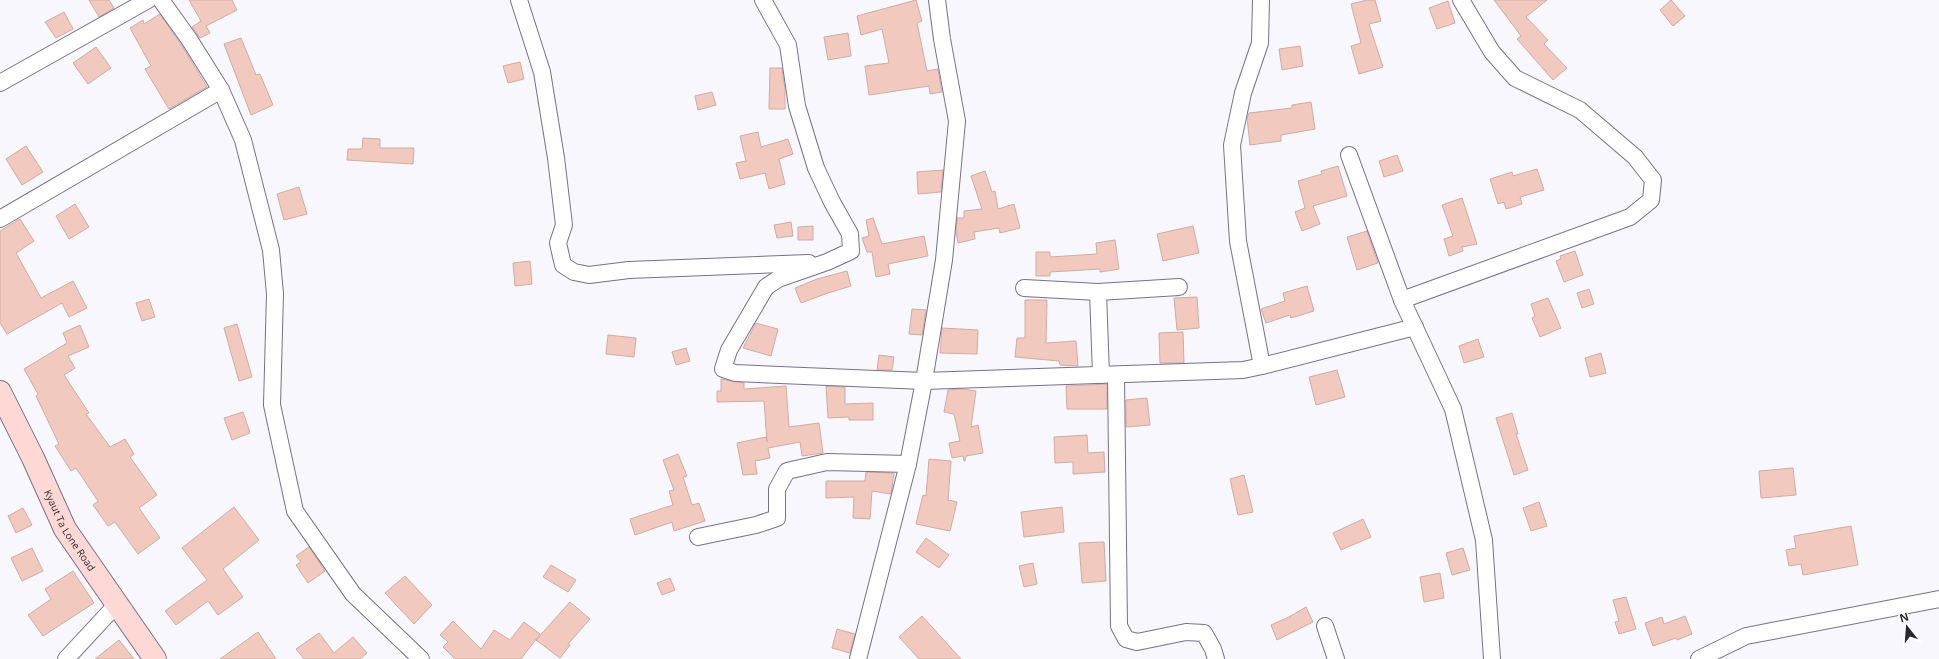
<svg xmlns="http://www.w3.org/2000/svg" width="1939" height="659" font-family="'Open Sans',sans-serif">
	<style>
		.building { fill: #f2c9bf; stroke: #d1aba0 }
		.lines { fill: none; stroke-linecap: round; stroke-linejoin: round }
		.minor-casing { stroke: #786f8e; stroke-width: 18 }
		.secondary-casing { stroke: #786f8e; stroke-width: 24 }
		.minor { stroke: #fff; stroke-width: 16 }
		.secondary { stroke: #fdd8d5; stroke-width: 22 }
		.labels { text-anchor: middle; dominant-baseline: central; stroke-width: 3; stroke-linejoin: round; paint-order: stroke }
		.street-label { font-size: 10px; fill: #292633; stroke: #fff }
	</style>
	<rect width="100%" height="100%" fill="#f8f7fe"/>
	<!-- building -->
	<g class="building">
		<path d="M89,0H109L114,8L99,17Z"/>
		<path d="M189,0H232L237,10L206,26L210,33L200,38L192,27L201,21Z"/>
		<path d="M916,0L922,21L917,23L927,71L938,69L942,92L930,94L929,86L869,95L865,66L889,63L882,29L861,35L857,16Z"/>
		<path d="M1367,0H1375L1381,21L1369,24L1383,67L1359,74L1351,46L1361,43L1351,4Z"/>
		<path d="M1494,0H1547L1526,17L1548,40L1544,44L1567,68L1553,80L1517,39L1521,36Z"/>
		<path d="M1671,0L1685,16L1673,26L1660,10Z"/>
		<path d="M1448,1L1455,23L1437,29L1429,8Z"/>
		<path d="M64,12L73,29L56,38L45,22Z"/>
		<path d="M160,14L181,44L207,87L169,109L145,69L151,66L130,28L143,20L144,24Z"/>
		<path d="M848,33L851,56L828,60L824,37Z"/>
		<path d="M241,38L256,75L260,74L273,105L251,115L224,44Z"/>
		<path d="M1300,46L1303,66L1282,70L1279,49Z"/>
		<path d="M96,47L111,68L88,84L73,63Z"/>
		<path d="M520,62L524,79L508,83L503,66Z"/>
		<path d="M770,68H782L785,90V109H769Z"/>
		<path d="M712,92L716,105L698,110L695,96Z"/>
		<path d="M1311,102L1315,129L1281,135V141L1250,145L1247,118L1249,113L1292,108V105Z"/>
		<path d="M758,132L761,147L788,139L793,154L779,159L785,184L769,189L765,173L740,179L736,163L746,161L740,136Z"/>
		<path d="M363,138L380,139V148H414L413,164L347,160L348,149H362Z"/>
		<path d="M26,146L43,172L22,185L6,159Z"/>
		<path d="M1397,155L1403,171L1384,177L1379,161Z"/>
		<path d="M1338,166L1347,196L1313,206L1320,224L1302,231L1295,212L1305,208L1298,181L1322,174L1321,171Z"/>
		<path d="M1537,169L1544,190L1520,197L1522,204L1506,209L1504,202L1498,204L1490,179L1512,172L1513,176Z"/>
		<path d="M943,170L941,192L918,194L917,172Z"/>
		<path d="M985,171L992,192L995,191L998,209L1014,204L1020,228L1000,233L999,228L974,232L975,239L958,243L956,232L957,218H964V211L982,209L971,176Z"/>
		<path d="M299,187L307,214L284,220L277,194Z"/>
		<path d="M1462,198L1477,244L1462,247L1463,251L1449,256L1444,239L1453,236L1442,205Z"/>
		<path d="M75,204L89,227L69,239L56,216Z"/>
		<path d="M873,218L882,244L924,236L928,256L888,264L890,274L876,277L872,252H867L862,238L869,236L866,220Z"/>
		<path d="M20,219L34,241L16,253L41,298L73,281L87,308L69,317L62,303L7,334L0,323V231Z"/>
		<path d="M791,222L793,236L777,238L774,225Z"/>
		<path d="M813,226V240H798V227Z"/>
		<path d="M1193,226L1199,253L1163,261L1157,234Z"/>
		<path d="M1367,231L1378,263L1357,270L1347,237Z"/>
		<path d="M1115,240L1119,269L1100,272V269L1050,272V276H1036V252H1050V257L1097,254L1096,243Z"/>
		<path d="M1575,251L1583,275L1564,282L1556,261L1561,259L1560,256Z"/>
		<path d="M530,261L532,284L515,286L513,263Z"/>
		<path d="M847,271L851,286L828,293L801,303L795,288L817,279Z"/>
		<path d="M1307,286L1314,311L1291,318L1290,315L1266,323L1261,309L1285,301L1283,293Z"/>
		<path d="M1589,289L1594,304L1582,308L1577,293Z"/>
		<path d="M1197,297L1199,328L1177,330L1174,298Z"/>
		<path d="M1548,298L1561,328L1540,337L1532,318L1535,316L1531,304Z"/>
		<path d="M149,299L155,317L142,321L136,303Z"/>
		<path d="M1025,300H1047L1046,343L1076,341L1078,366L1060,365L1059,361L1015,357L1017,338H1025Z"/>
		<path d="M912,309L926,310L922,335L909,334Z"/>
		<path d="M756,323L778,329L771,356L743,348Z"/>
		<path d="M237,324L252,377L239,381L224,328Z"/>
		<path d="M80,325L89,347L68,356L75,368L64,375L89,413L86,414L110,447L125,439L134,454L130,457L157,495L139,508L160,538L138,554L115,522L108,526L93,505L98,501L76,468L71,471L55,446L59,444L36,396L38,394L24,369L67,343L63,333Z"/>
		<path d="M942,328L978,330L977,354L940,353Z"/>
		<path d="M1183,332L1184,363H1160L1159,333Z"/>
		<path d="M608,335L636,338L634,357L606,354Z"/>
		<path d="M1478,339L1484,357L1464,363L1459,346Z"/>
		<path d="M686,348L690,361L676,365L672,352Z"/>
		<path d="M1601,353L1606,373L1590,377L1585,358Z"/>
		<path d="M879,355L894,357L892,370H877Z"/>
		<path d="M1337,370L1345,397L1316,405L1309,377Z"/>
		<path d="M721,379L744,383V389L786,386L789,427L819,423L823,453L802,456L800,442L768,448L770,458L755,461L757,474L743,475L737,443L766,437L767,442L764,401L717,402V391H721Z"/>
		<path d="M1107,384V409H1067L1066,386Z"/>
		<path d="M826,386L845,387V404L873,403V420H849V417L828,418Z"/>
		<path d="M962,389L976,391L971,427L978,425L983,453L966,456L965,461H964L963,456L952,458L949,443L960,441L954,414L944,412L948,390Z"/>
		<path d="M1147,398L1150,425L1126,427V400Z"/>
		<path d="M243,412L250,433L232,440L224,418Z"/>
		<path d="M1512,413L1518,434H1516L1528,470L1514,475L1496,418Z"/>
		<path d="M1087,435L1088,453L1104,452L1105,472L1073,474V462L1055,463L1054,437Z"/>
		<path d="M678,454L687,476L683,477L692,505L699,503L705,521L674,531L672,522L635,535L630,519L673,505L669,491L674,490L663,460Z"/>
		<path d="M929,459L951,461L948,500L957,502L950,531L916,524L923,495L926,496Z"/>
		<path d="M1793,468L1796,495L1761,498L1759,471Z"/>
		<path d="M866,472L894,473L891,494L872,491L870,519L853,518L854,497L826,498V481H865Z"/>
		<path d="M1244,475L1253,512L1238,515L1230,479Z"/>
		<path d="M1539,502L1547,526L1531,531L1523,508Z"/>
		<path d="M234,507L259,540L223,569L243,597L218,615L208,601L176,625L165,611L207,580L182,548Z"/>
		<path d="M1062,507L1064,532L1024,537L1021,512Z"/>
		<path d="M23,508L32,525L16,533L8,516Z"/>
		<path d="M1363,519L1371,537L1341,550L1333,533Z"/>
		<path d="M1851,526L1858,565L1803,575L1801,564L1789,566L1786,550L1796,548L1794,536Z"/>
		<path d="M926,538L949,555L939,568L916,552Z"/>
		<path d="M1104,542L1106,581L1082,583L1079,543Z"/>
		<path d="M309,547L325,571L308,583L296,565L301,562L296,556Z"/>
		<path d="M32,548L43,571L22,581L11,558Z"/>
		<path d="M1463,548L1470,570L1452,575L1446,553Z"/>
		<path d="M1033,563L1037,584L1024,587L1019,566Z"/>
		<path d="M551,565L576,580L568,592L543,577Z"/>
		<path d="M73,571L94,603L43,636L28,615L51,599L45,589Z"/>
		<path d="M1440,573L1444,598L1424,602L1420,577Z"/>
		<path d="M405,576L432,605L414,624L385,593Z"/>
		<path d="M670,578L675,590L662,595L657,583Z"/>
		<path d="M1626,597L1636,629L1619,634L1615,622L1619,621L1613,600Z"/>
		<path d="M570,602L590,619L568,644L570,645L560,658L536,640Z"/>
		<path d="M1306,607L1313,622L1277,640L1271,625L1289,617Z"/>
		<path d="M922,616L961,659H919L899,637Z"/>
		<path d="M1685,616L1692,634L1677,640L1676,638L1653,646L1645,623L1662,617L1664,624Z"/>
		<path d="M453,621L481,649L494,630L510,640L524,622L540,634L521,659H455L443,647L448,642L440,635Z"/>
		<path d="M837,629L855,634L850,653L832,648Z"/>
		<path d="M258,632L276,659H220Z"/>
		<path d="M319,633L334,653L353,637L367,653L360,659H304L296,649Z"/>
		<path d="M119,640L134,659H95Z"/>
	</g>
	<g class="lines">
		<!-- minor casing -->
		<g class="minor-casing">
			<g id="minor">
				<path d="M161,0L189,39L221,90L243,140L271,250L275,294L272,405L295,511L353,594L421,659"/>
				<path d="M519,0L542,72L556,158L564,225L558,243L563,265L574,272L589,275L629,270L809,263"/>
				<path d="M763,0L788,45L797,106L816,168L832,202L850,234L851,251L827,262L778,279L766,287L729,350L723,369L735,373L924,381L1243,370L1262,366L1238,241L1232,145L1243,93L1260,43L1261,0"/>
				<path d="M0,83L148,0"/>
				<path d="M1349,155L1402,300L1453,409L1484,540L1492,659"/>
				<path d="M0,219L221,90"/>
				<path d="M1024,288L1098,292"/>
				<path d="M1402,300L1630,217L1651,200L1653,180L1635,157L1580,110L1515,78L1492,52L1461,0"/>
				<path d="M1262,366L1415,327"/>
				<path d="M1101,375L1098,292L1179,287"/>
				<path d="M1116,375L1119,626L1126,639L1137,642L1186,632L1204,633L1213,649L1216,659"/>
				<path d="M698,537L756,525L777,518V489L787,471L827,462L908,464"/>
				<path d="M1325,626L1336,659"/>
				<path d="M66,659L118,603"/>
				<path d="M858,659L908,464L924,381L944,260L957,121L942,39L937,0"/>
				<path d="M1699,659L1746,636L1939,599"/>
			</g>
		</g>
		<!-- secondary casing -->
		<g class="secondary-casing">
			<g id="secondary">
				<path id="s1" d="M0,392L33,458L65,529L155,659"/>
			</g>
		</g>
		<!-- minor -->
		<use href="#minor" class="minor"/>
		<!-- secondary -->
		<use href="#secondary" class="secondary"/>
	</g>
	<g class="labels">
		<!-- street labels -->
		<g class="street-label">
			<text stroke="none"><textPath href="#s1" startOffset="155">Kyaut Ta Lone Road</textPath></text>
		</g>
	</g>
	<!-- north arrow -->
	<g transform="translate(1907 627) rotate(343)" stroke="#ffffff" stroke-width="3" paint-order="stroke">
	<path d="M0-3L7 15L0 10L-7 15Z" fill="#292633"/>
	<text y="-6" font-size="11" font-weight="bold" text-anchor="middle" fill="#292633">N</text>
	</g>
</svg>
